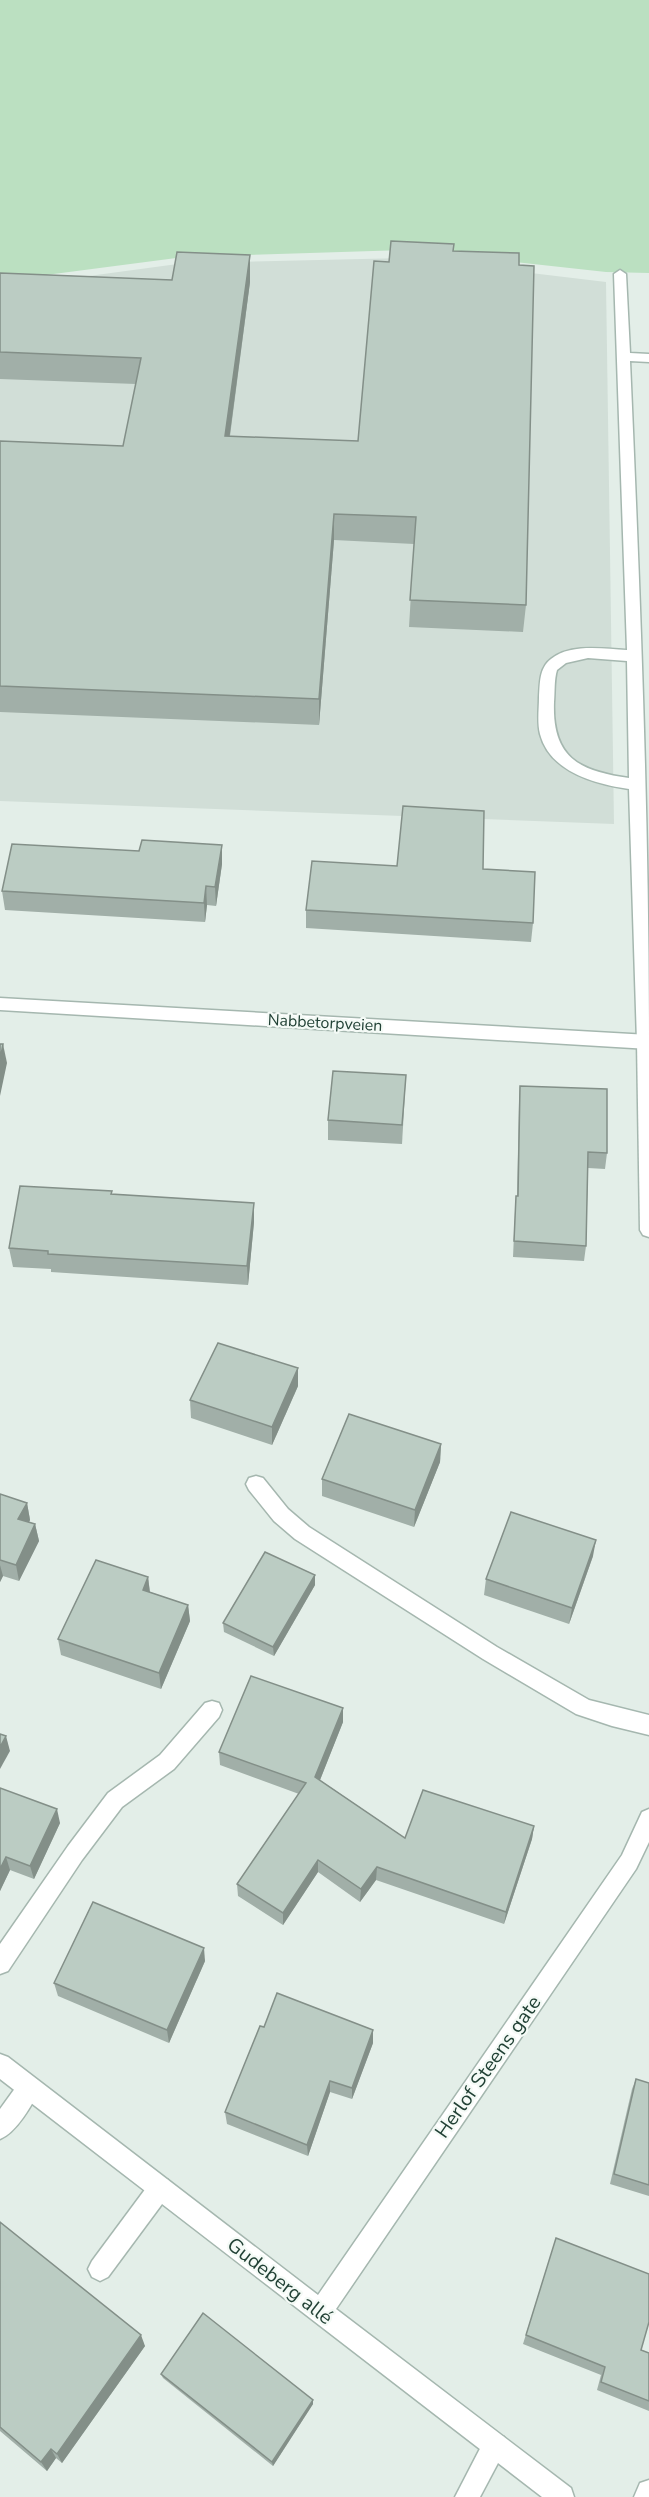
<svg xmlns="http://www.w3.org/2000/svg" width="649" height="2497" font-family="'Nunito Sans',sans-serif">
	<style>
		.built { fill: #d1ded7 }
		.green { fill: #bbe0c1 }
		.lines { fill: none; stroke-linecap: round; stroke-linejoin: round }
		.service-casing { stroke: #a5b7af; stroke-width: 3 }
		.minor-casing { stroke: #a5b7af; stroke-width: 3 }
		.tertiary-casing { stroke: #a5b7af; stroke-width: 3 }
		.service { fill: #fff; fill-rule: evenodd }
		.minor { fill: #fff; fill-rule: evenodd }
		.tertiary { fill: #fff; fill-rule: evenodd }
		.wall { fill: #a1afa8 }
		.shaded-wall { fill: #838f88 }
		.building { fill: #bbccc3; stroke: #838f88; stroke-width: 1.5 }
		.labels { text-anchor: middle; dominant-baseline: central; stroke-width: 4.5; stroke-linejoin: round; paint-order: stroke }
		.street-label { font-size: 16px; fill: #214135; stroke: #f4faf6 }
		.near-street-label { font-size: 20px; fill: #214135; stroke: #f4faf6 }
	</style>
	<rect width="100%" height="100%" fill="#e3eee8"/>
	<!-- built -->
	<path class="built" d="M405,258L606,282L614,824L0,801V288L185,263Z"/>
	<!-- green -->
	<path class="green" d="M0,0H649V273L606,272L405,250L184,257L0,281Z"/>
	<g class="lines">
		<!-- service casing -->
		<g class="service-casing">
			<g id="service">
				<path d="M620,270L626,274L630,353L649,354V362L630,361C640,590 649,818 649,1047H639L637,1042L629,789C595,784 550,772 540,734C537,722 539,709 539,697C540,684 539,668 551,659C571,643 604,649 627,650L614,274ZM588,658L627,661L629,778C578,771 552,757 554,702C555,691 554,680 557,670L566,663Z"/>
				<path d="M256,1476L263,1478L288,1509L309,1527L497,1647L589,1700L649,1715V1735L612,1726L576,1714L483,1659L295,1539L274,1521L249,1490L246,1484L249,1478Z"/>
				<path d="M212,1701L219,1703L222,1710L219,1717L174,1769L122,1807L82,1860L8,1971L0,1974V1944L68,1846L108,1793L160,1755L205,1703Z"/>
				<path d="M29,2077L37,2080L40,2088C33,2104 16,2133 0,2139V2109L21,2080Z"/>
				<path d="M160,2177L168,2180L171,2188L168,2196L108,2277L100,2281L92,2277L88,2269L92,2261L152,2180Z"/>
				<path d="M495,2434L504,2437L507,2446L480,2497H455L486,2437Z"/>
				<path d="M649,2480V2497H634L640,2483Z"/>
			</g>
		</g>
		<!-- minor casing -->
		<g class="minor-casing">
			<g id="minor">
				<path d="M645,1035L649,1037V1237L643,1235L640,1230L637,1042L639,1037Z"/>
				<path d="M649,1809V1842L636,1869L336,2309L571,2488L574,2497H542L0,2079V2054L8,2057L318,2295L622,1855L642,1812Z"/>
			</g>
		</g>
		<!-- tertiary casing -->
		<g class="tertiary-casing">
			<path id="tertiary" d="M0,998L649,1035V1049L0,1010Z"/>
		</g>
		<!-- service -->
		<use href="#service" class="service"/>
		<!-- minor -->
		<use href="#minor" class="minor"/>
		<!-- tertiary -->
		<use href="#tertiary" class="tertiary"/>
	</g>
	<!-- wall -->
	<g class="wall">
		<path d="M453,251L526,605L523,632L409,627L414,544L334,540L319,725L0,712V441L123,446L136,384L0,379V273L172,280L250,255V282L230,436L358,441L389,262Z"/>
		<path d="M222,845V864L216,906L207,905L205,922L5,910L2,891L139,851Z"/>
		<path d="M397,866L483,869L533,923L531,942L306,928V910Z"/>
		<path d="M406,1075L402,1144L328,1140V1120Z"/>
		<path d="M520,1086L607,1153L605,1169L588,1168L586,1246L584,1261L513,1257L515,1212L517,1196L519,1102Z"/>
		<path d="M112,1191V1194L254,1203V1222L248,1285L51,1272V1269L13,1267L9,1248Z"/>
		<path d="M298,1368V1386L272,1445L191,1418L190,1400Z"/>
		<path d="M441,1444L440,1462L414,1527L322,1496V1479Z"/>
		<path d="M0,1494L27,1503L30,1520L29,1522L35,1524L39,1541L19,1581L3,1576L0,1582Z"/>
		<path d="M593,1556L569,1624L484,1595L486,1579Z"/>
		<path d="M315,1575V1585L274,1656L224,1632L223,1623Z"/>
		<path d="M148,1577L150,1592L188,1605L190,1621L161,1689L61,1655L58,1639Z"/>
		<path d="M343,1708V1722L320,1780L405,1838L534,1826L532,1839L504,1924L376,1880L360,1902L318,1872L283,1925L238,1896L237,1884L299,1794L220,1765L219,1752Z"/>
		<path d="M0,1788L60,1823L34,1879L10,1870L0,1891Z"/>
		<path d="M205,1961L169,2043L58,1996L54,1983Z"/>
		<path d="M264,2027L373,2030V2043L352,2099L330,2092L308,2156L227,2124L225,2112Z"/>
		<path d="M636,2079L649,2083V2196L610,2184L632,2089Z"/>
		<path d="M0,2222L145,2346L62,2463L56,2458L47,2471L0,2431Z"/>
		<path d="M556,2238L641,2350L649,2353V2411L597,2390L601,2375L523,2344Z"/>
		<path d="M161,2374L313,2404L273,2466L163,2378Z"/>
	</g>
	<!-- shaded-wall -->
	<g class="shaded-wall">
		<path d="M250,255V282L226,463L225,436Z"/>
		<path d="M334,514V540L319,725V699Z"/>
		<path d="M222,845V864L216,906L215,887Z"/>
		<path d="M206,886L207,905L205,922L204,903Z"/>
		<path d="M3,1044L7,1063L0,1096V1060Z"/>
		<path d="M254,1203V1222L248,1285L247,1266Z"/>
		<path d="M298,1368V1386L272,1445V1427Z"/>
		<path d="M441,1444L440,1462L414,1527L415,1510Z"/>
		<path d="M27,1503L30,1520L22,1536L18,1519Z"/>
		<path d="M35,1524L39,1541L19,1581L16,1565Z"/>
		<path d="M596,1540L593,1556L569,1624L572,1608Z"/>
		<path d="M0,1565L3,1576L0,1582Z"/>
		<path d="M315,1575V1585L274,1656L273,1647Z"/>
		<path d="M148,1577L150,1594L143,1590Z"/>
		<path d="M188,1605L190,1621L161,1689L159,1673Z"/>
		<path d="M343,1708V1722L316,1790L315,1777Z"/>
		<path d="M6,1736L10,1751L0,1769V1747Z"/>
		<path d="M57,1809L60,1823L34,1879L30,1866Z"/>
		<path d="M534,1826L532,1839L504,1924L506,1912Z"/>
		<path d="M6,1857L10,1870L0,1891V1869Z"/>
		<path d="M318,1860V1872L283,1925V1913Z"/>
		<path d="M377,1867L376,1880L360,1902L361,1889Z"/>
		<path d="M204,1948L205,1961L169,2043L167,2030Z"/>
		<path d="M373,2030V2043L352,2099V2088Z"/>
		<path d="M330,2081V2092L308,2156L307,2145Z"/>
		<path d="M141,2335L145,2346L62,2463L57,2454Z"/>
		<path d="M313,2400V2404L273,2466L272,2462Z"/>
		<path d="M51,2449L56,2458L47,2471L41,2462Z"/>
	</g>
	<!-- building -->
	<g class="building">
		<path d="M391,241L454,244L453,251L519,253V265L534,266L526,605L410,600L416,517L334,514L319,699L0,686V441L123,446L141,358L0,352V273L172,280L177,252L250,255L225,436L358,441L374,261L389,262Z"/>
		<path d="M403,806L484,811L483,869L535,872L533,923L306,910L312,861L397,866Z"/>
		<path d="M142,840L222,845L215,887L206,886L204,903L2,891L12,844L139,851Z"/>
		<path d="M0,1044H3L0,1060Z"/>
		<path d="M333,1071L406,1075L402,1125L328,1120Z"/>
		<path d="M520,1086L607,1089V1153L588,1152L586,1246L514,1241L516,1196H518Z"/>
		<path d="M20,1186L112,1191L111,1194L254,1203L247,1266L48,1254V1251L9,1248Z"/>
		<path d="M218,1343L298,1368L272,1427L190,1400Z"/>
		<path d="M349,1414L441,1444L415,1510L322,1479Z"/>
		<path d="M0,1494L27,1503L18,1519L35,1524L16,1565L0,1560Z"/>
		<path d="M511,1512L596,1540L572,1608L486,1579Z"/>
		<path d="M265,1552L315,1575L273,1647L223,1623Z"/>
		<path d="M96,1560L148,1577L143,1590L188,1605L159,1673L58,1639Z"/>
		<path d="M251,1676L343,1708L315,1777L405,1838L423,1790L534,1826L506,1912L377,1867L361,1889L318,1860L283,1913L237,1884L306,1783L219,1752Z"/>
		<path d="M0,1734L6,1736L0,1747Z"/>
		<path d="M0,1788L57,1809L30,1866L6,1857L0,1869Z"/>
		<path d="M93,1902L204,1948L167,2030L54,1983Z"/>
		<path d="M277,1993L373,2030L352,2088L330,2081L307,2145L225,2112L260,2026L264,2027Z"/>
		<path d="M636,2079L649,2083V2185L614,2174Z"/>
		<path d="M0,2222L141,2335L57,2454L51,2449L41,2462L0,2427Z"/>
		<path d="M556,2238L649,2274V2322L641,2350L649,2353V2401L601,2382L605,2367L526,2335Z"/>
		<path d="M203,2313L313,2400L272,2462L161,2374Z"/>
	</g>
	<g class="labels">
		<!-- street labels -->
		<g class="street-label">
			<text transform="translate(325 1023) rotate(3)">Nabbetorpveien</text>
		</g>
		<!-- near-street labels -->
		<g class="near-street-label">
			<text transform="translate(488 2067) rotate(-55)">Herlof Steens gate</text>
			<text transform="translate(280 2281) rotate(38)">Gudeberg allé</text>
		</g>
	</g>
</svg>
